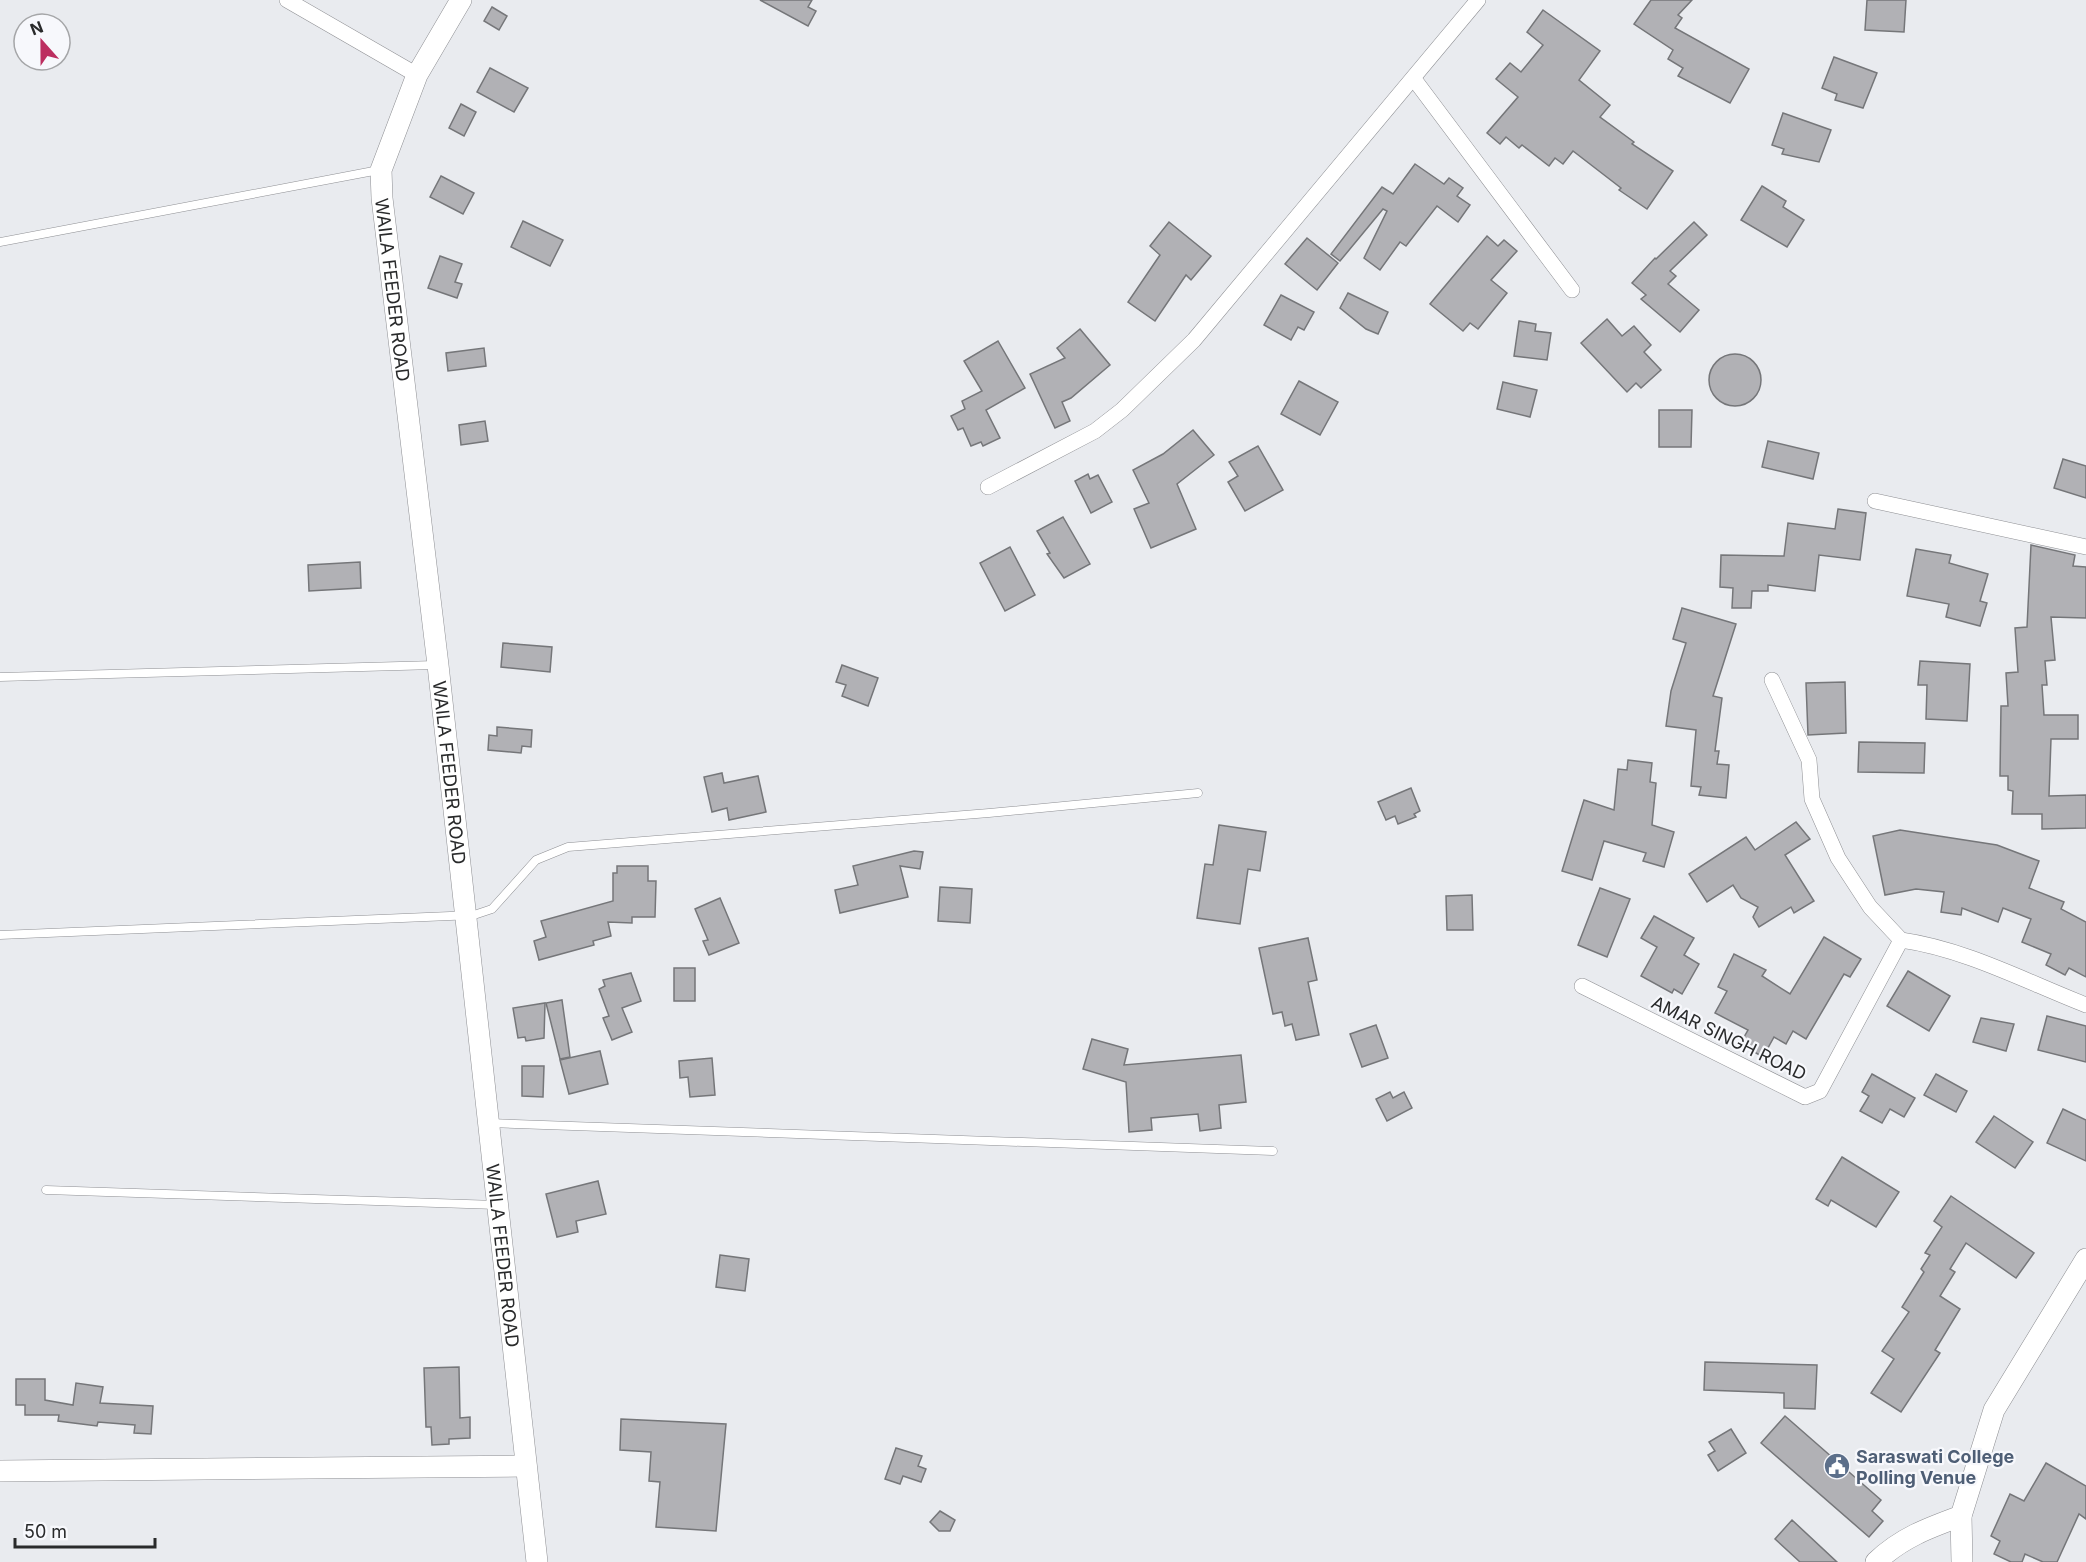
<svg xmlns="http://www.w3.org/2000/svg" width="2086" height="1562" font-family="Inter,sans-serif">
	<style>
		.building { fill: #b1b1b5; stroke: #757679; stroke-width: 1.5 }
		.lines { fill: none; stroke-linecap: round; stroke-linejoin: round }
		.lane-casing { stroke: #8e8f93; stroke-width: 9 }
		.street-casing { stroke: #8e8f93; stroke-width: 16 }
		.secondary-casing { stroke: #8e8f93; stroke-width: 22 }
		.lane { stroke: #fff; stroke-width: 8 }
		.street { stroke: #fff; stroke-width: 15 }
		.secondary { stroke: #fff; stroke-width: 21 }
		.labels { text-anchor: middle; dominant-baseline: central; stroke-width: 4.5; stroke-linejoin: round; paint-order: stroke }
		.street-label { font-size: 18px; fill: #292a2b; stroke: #f7f8fc }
		.service-label { font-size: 18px; font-weight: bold; fill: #4e5e75; stroke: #f7f8fc; text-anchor: start }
	</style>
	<rect width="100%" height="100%" fill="#e9ebef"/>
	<!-- building -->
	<g class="building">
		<path d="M760,0H812L808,7L816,11L808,26Z"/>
		<path d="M1651,0H1692L1678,15L1682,18L1675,28L1749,69L1730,103L1678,76L1683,68L1668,59L1673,50L1634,24Z"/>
		<path d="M1867,0H1906L1904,32L1865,30Z"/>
		<path d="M492,7L507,16L499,30L484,21Z"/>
		<path d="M1543,10L1600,51L1579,80L1610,105L1600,117L1634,142L1632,144L1673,171L1647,209L1619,190L1621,188L1573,151L1563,164L1555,158L1549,166L1522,145L1519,148L1506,137L1500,144L1487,133L1518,97L1496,79L1510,63L1521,72L1543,45L1527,32Z"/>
		<path d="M1834,57L1877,73L1863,108L1835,100L1837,94L1822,88Z"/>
		<path d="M490,68L528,88L514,112L477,92Z"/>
		<path d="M461,104L476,112L464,136L449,128Z"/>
		<path d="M1783,113L1831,130L1819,162L1782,154L1784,149L1772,145Z"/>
		<path d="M1415,164L1444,184L1449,178L1463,188L1457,196L1470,205L1458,222L1437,206L1406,246L1400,242L1380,270L1364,258L1387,211L1383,209L1340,261L1331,254L1382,187L1393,194Z"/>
		<path d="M441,176L474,193L463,214L430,197Z"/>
		<path d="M1762,186L1786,201L1783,207L1804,220L1787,247L1741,220Z"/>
		<path d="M523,221L563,240L550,266L511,247Z"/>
		<path d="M1169,222L1211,256L1191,280L1186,275L1155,321L1128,302L1160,255L1150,246Z"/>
		<path d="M1694,222L1707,235L1670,271L1676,276L1668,284L1699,310L1680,332L1641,299L1646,295L1632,283L1655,258L1656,259Z"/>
		<path d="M1487,236L1498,246L1504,240L1517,251L1491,280L1507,293L1478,329L1470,323L1463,331L1430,304Z"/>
		<path d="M1307,238L1338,263L1317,290L1285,264Z"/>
		<path d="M440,256L462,264L455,282L462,284L457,298L428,288Z"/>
		<path d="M1348,293L1388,312L1378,334L1366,329L1340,308Z"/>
		<path d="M1281,295L1314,312L1304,330L1298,327L1291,340L1264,325Z"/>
		<path d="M1607,319L1622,336L1634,326L1651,345L1644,352L1661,370L1641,388L1636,383L1627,392L1581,343Z"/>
		<path d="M1519,321L1536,324L1535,331L1551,333L1547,360L1514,356Z"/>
		<path d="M1080,329L1110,365L1071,398L1062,402L1070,421L1055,428L1030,374L1065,358L1057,348Z"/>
		<path d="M998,341L1025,388L986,410L1000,438L983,446L981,442L971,446L963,428L958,430L951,416L965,409L962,401L982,391L964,361Z"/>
		<path d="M484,348L486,366L448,371L446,353Z"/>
		<circle cx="1735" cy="380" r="26"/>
		<path d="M1299,381L1338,402L1320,435L1281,414Z"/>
		<path d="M1503,382L1537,390L1530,417L1497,409Z"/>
		<path d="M1659,410H1692L1691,447H1659Z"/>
		<path d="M485,421L488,441L461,445L459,425Z"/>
		<path d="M1193,430L1214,455L1177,484L1196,529L1151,548L1134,509L1149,503L1133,470L1163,454Z"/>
		<path d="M1768,441L1819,453L1813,479L1762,467Z"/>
		<path d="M1258,446L1283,490L1245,511L1228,482L1238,476L1229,462Z"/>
		<path d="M2063,459L2086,466V498L2054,488Z"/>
		<path d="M1088,474L1090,479L1098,475L1112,502L1091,513L1075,481Z"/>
		<path d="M1838,509L1866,513L1860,560L1819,555L1815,591L1768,585V591H1752L1751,608H1732L1733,588L1720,587L1721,555L1784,556L1788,523L1835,529Z"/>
		<path d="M1063,517L1090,564L1064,578L1047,554L1050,553L1037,531Z"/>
		<path d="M2031,545L2075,555L2073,566L2086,567V618L2051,617L2055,660L2045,661L2047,685H2042L2044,715H2078V739H2051L2049,796L2086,795V828L2042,829V814H2012L2013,791L2008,790V776H2000L2001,706H2008L2006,673L2018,672L2015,628L2027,627Z"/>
		<path d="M1010,547L1035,595L1005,611L980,563Z"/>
		<path d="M1916,549L1951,555L1949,563L1988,574L1980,601L1987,603L1980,626L1946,617L1949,604L1907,596Z"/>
		<path d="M360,562L361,588L309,591L308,565Z"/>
		<path d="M1682,608L1736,624L1713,696L1722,698L1715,751H1719L1717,764L1729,765L1726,798L1699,795L1701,787L1691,786L1696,730L1666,726L1671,691L1686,643L1673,639Z"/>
		<path d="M503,643L552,647L550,672L501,667Z"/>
		<path d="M1920,661L1970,664L1967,721L1926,719L1927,685H1918Z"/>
		<path d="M842,665L878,678L868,706L842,696L846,685L836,682Z"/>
		<path d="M1845,682L1846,733L1808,735L1806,683Z"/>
		<path d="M497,727L532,730L531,747L522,746L521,753L488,750L489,735L497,736Z"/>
		<path d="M1859,742L1925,743L1924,773L1858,772Z"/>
		<path d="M1628,760L1652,763L1650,782L1656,783L1652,825L1674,832L1664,867L1643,861L1646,853L1604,841L1592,880L1562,871L1584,800L1614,810L1618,769L1627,770Z"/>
		<path d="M722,773L724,783L758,776L766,812L729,820L727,808L712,812L704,777Z"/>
		<path d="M1411,788L1420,811L1414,814L1416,817L1398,824L1395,816L1386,820L1378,802Z"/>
		<path d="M1796,822L1810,839L1785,855L1814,901L1794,913L1791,907L1759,927L1753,917L1758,907L1741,898L1733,885L1707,902L1689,874L1746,837L1755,850Z"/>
		<path d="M1219,825L1266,832L1260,871L1248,869L1240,924L1197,918L1205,864L1213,865Z"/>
		<path d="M1900,830L1997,845L2039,861L2029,888L2064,902L2061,909L2086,922V977L2069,968L2065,975L2046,965L2051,954L2022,942L2031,919L2003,908L1998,922L1962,908L1961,915L1941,912L1944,892L1916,889L1885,895L1873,836Z"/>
		<path d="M914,851L923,852L920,869L900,866L908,897L840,913L835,890L858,885L853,866Z"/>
		<path d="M617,866H648V881H656L655,917H632V923L608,922L611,936L593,941L594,945L539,960L534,941L546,937L541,921L613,901V873H617Z"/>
		<path d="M940,887L972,889L970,923L938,921Z"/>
		<path d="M1600,888L1630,899L1607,957L1578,945Z"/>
		<path d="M1472,895L1473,930H1447L1446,896Z"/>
		<path d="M720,898L739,943L709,955L703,941L708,940L695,909Z"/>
		<path d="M1654,916L1694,938L1684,955L1699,964L1682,994L1674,989L1672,993L1641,976L1657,947L1641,938Z"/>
		<path d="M1824,937L1861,959L1850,977L1844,974L1806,1039L1793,1031L1786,1044L1774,1037L1763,1057L1740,1044L1748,1030L1715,1013L1727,991L1718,987L1734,954L1766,970L1762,976L1790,994Z"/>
		<path d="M1308,938L1317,980L1308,982L1319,1035L1296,1040L1292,1024L1285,1026L1282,1012L1273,1014L1259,948Z"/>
		<rect x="674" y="968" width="21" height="33"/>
		<path d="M1908,971L1950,996L1929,1031L1887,1006Z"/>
		<path d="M631,973L641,1001L622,1008L632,1032L612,1040L603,1018L609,1016L599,989L605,986L603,980Z"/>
		<path d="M562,1000L570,1057L560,1059L546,1003Z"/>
		<path d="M545,1003L544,1038L526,1041L525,1037L518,1038L513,1008Z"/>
		<path d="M2047,1016L2086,1026V1062L2038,1050Z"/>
		<path d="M1981,1018L2014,1024L2006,1051L1973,1042Z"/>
		<path d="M1376,1025L1388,1058L1362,1067L1350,1034Z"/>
		<path d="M1092,1039L1128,1049L1124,1065L1241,1055L1246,1102L1219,1105L1221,1128L1200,1131L1198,1114L1151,1118L1152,1130L1129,1132L1126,1082L1083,1069Z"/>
		<path d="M600,1051L608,1084L569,1094L560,1060Z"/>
		<path d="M712,1058L715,1095L690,1097L688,1077L680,1078L679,1061Z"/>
		<path d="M522,1066H544L543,1097L522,1096Z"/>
		<path d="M1872,1074L1915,1098L1904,1117L1890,1109L1882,1123L1860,1111L1869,1096L1862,1092Z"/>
		<path d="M1936,1074L1967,1091L1956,1112L1924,1095Z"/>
		<path d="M1390,1092L1393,1098L1404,1092L1412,1108L1387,1121L1376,1099Z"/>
		<path d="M2063,1109L2086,1120V1161L2047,1143Z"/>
		<path d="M1994,1116L2033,1142L2015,1168L1976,1142Z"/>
		<path d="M1842,1157L1899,1192L1876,1227L1831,1200L1828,1206L1816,1199Z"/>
		<path d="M598,1181L606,1214L576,1221L578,1232L557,1237L546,1194Z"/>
		<path d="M1951,1196L2034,1253L2016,1278L1966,1243L1950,1269L1955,1272L1940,1296L1960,1309L1935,1350L1940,1353L1901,1412L1871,1393L1894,1359L1882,1351L1909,1312L1902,1307L1924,1272L1921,1269L1930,1255L1925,1253L1942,1227L1934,1221Z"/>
		<path d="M720,1255L749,1259L745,1291L716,1287Z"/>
		<path d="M1705,1362L1817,1365L1815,1409L1784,1408V1393L1704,1390Z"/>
		<path d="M459,1367L460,1418L470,1417V1438L449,1439V1444L432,1445L431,1427H426L424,1368Z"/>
		<path d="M16,1379H45V1400L73,1405L76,1383L103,1387L100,1403L153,1406L151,1434L134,1433L135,1425L98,1422L97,1426L58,1421L59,1415H25V1405H16Z"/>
		<path d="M1785,1416L1881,1500L1872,1511L1883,1521L1869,1537L1761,1443Z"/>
		<path d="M621,1419L726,1424L716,1531L656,1527L660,1482L649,1481L651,1452L620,1450Z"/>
		<path d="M1731,1429L1746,1453L1718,1471L1708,1455L1715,1451L1709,1442Z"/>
		<path d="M896,1448L922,1456L918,1466L926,1469L921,1482L903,1476L900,1484L885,1479Z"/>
		<path d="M2046,1463L2086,1486V1519L2079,1514L2057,1562H2043L2025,1554L2022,1562H2011L1994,1554L2000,1541L1991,1536L2010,1494L2024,1501Z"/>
		<path d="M940,1511L955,1520L950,1531H939L930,1522Z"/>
		<path d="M1792,1520L1837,1562H1800L1775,1539Z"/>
	</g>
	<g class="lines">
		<!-- lane casing -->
		<g class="lane-casing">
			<g id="lane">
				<path d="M0,242L379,170"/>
				<path d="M0,677L436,665"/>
				<path d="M0,935L474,915L492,909L536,860L568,847L989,813L1198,793"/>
				<path d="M489,1123L1273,1151"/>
				<path d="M46,1190L497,1205"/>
			</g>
		</g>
		<!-- street casing -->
		<g class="street-casing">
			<g id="street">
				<path d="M287,0L417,75"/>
				<path d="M1414,79L1572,290"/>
				<path d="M988,487L1095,431L1122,410L1194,340L1478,0"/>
				<path d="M1875,501L2086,547"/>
				<path d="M1772,680L1809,760L1812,799L1838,858L1870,907L1901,940"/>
				<path d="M1582,986L1805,1097L1820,1091L1901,940C1965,949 2027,982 2086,1005"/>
			</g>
		</g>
		<!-- secondary casing -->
		<g class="secondary-casing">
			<g id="secondary">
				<path id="s1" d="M461,0L417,75L381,170L382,198L438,665L537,1562"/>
				<path d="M0,1471L526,1466"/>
				<path d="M1876,1562C1901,1538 1928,1528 1961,1516"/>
				<path d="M1962,1562L1961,1516L1994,1410L2086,1259"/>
			</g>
		</g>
		<!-- lane -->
		<use href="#lane" class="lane"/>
		<!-- street -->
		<use href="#street" class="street"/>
		<!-- secondary -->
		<use href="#secondary" class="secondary"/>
	</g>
	<!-- icons -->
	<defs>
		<g id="civic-disc" transform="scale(1.35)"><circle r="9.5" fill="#5c6f8a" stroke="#f7f8fc"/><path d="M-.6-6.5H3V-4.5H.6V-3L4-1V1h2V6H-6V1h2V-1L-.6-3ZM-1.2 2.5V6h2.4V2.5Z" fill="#fff"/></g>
	</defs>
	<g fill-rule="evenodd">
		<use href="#civic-disc" x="1837" y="1466"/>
	</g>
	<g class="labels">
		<!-- street labels -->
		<g class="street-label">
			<text stroke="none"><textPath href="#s1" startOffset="309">WAILA FEEDER ROAD</textPath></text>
			<text stroke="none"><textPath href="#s1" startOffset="795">WAILA FEEDER ROAD</textPath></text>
			<text transform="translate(1729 1038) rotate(26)">AMAR SINGH ROAD</text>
			<text stroke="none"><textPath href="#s1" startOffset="1281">WAILA FEEDER ROAD</textPath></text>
		</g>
		<!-- service labels -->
		<g class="service-label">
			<text x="1856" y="1456">Saraswati College<tspan x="1856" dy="21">Polling Venue</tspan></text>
		</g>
	</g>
	<!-- north arrow -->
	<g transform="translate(42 42) rotate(339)"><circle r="28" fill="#f7f8fc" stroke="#a5a6a8" stroke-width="1.5"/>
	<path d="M0-4.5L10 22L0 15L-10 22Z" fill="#bc2e60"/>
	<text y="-9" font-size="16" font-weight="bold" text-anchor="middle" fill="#292a2b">N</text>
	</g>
	<!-- scale -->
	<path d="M15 1538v9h140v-9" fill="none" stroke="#292a2b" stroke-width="3"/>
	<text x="24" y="1538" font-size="18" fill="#292a2b" stroke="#f7f8fc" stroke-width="4.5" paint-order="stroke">50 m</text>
</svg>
